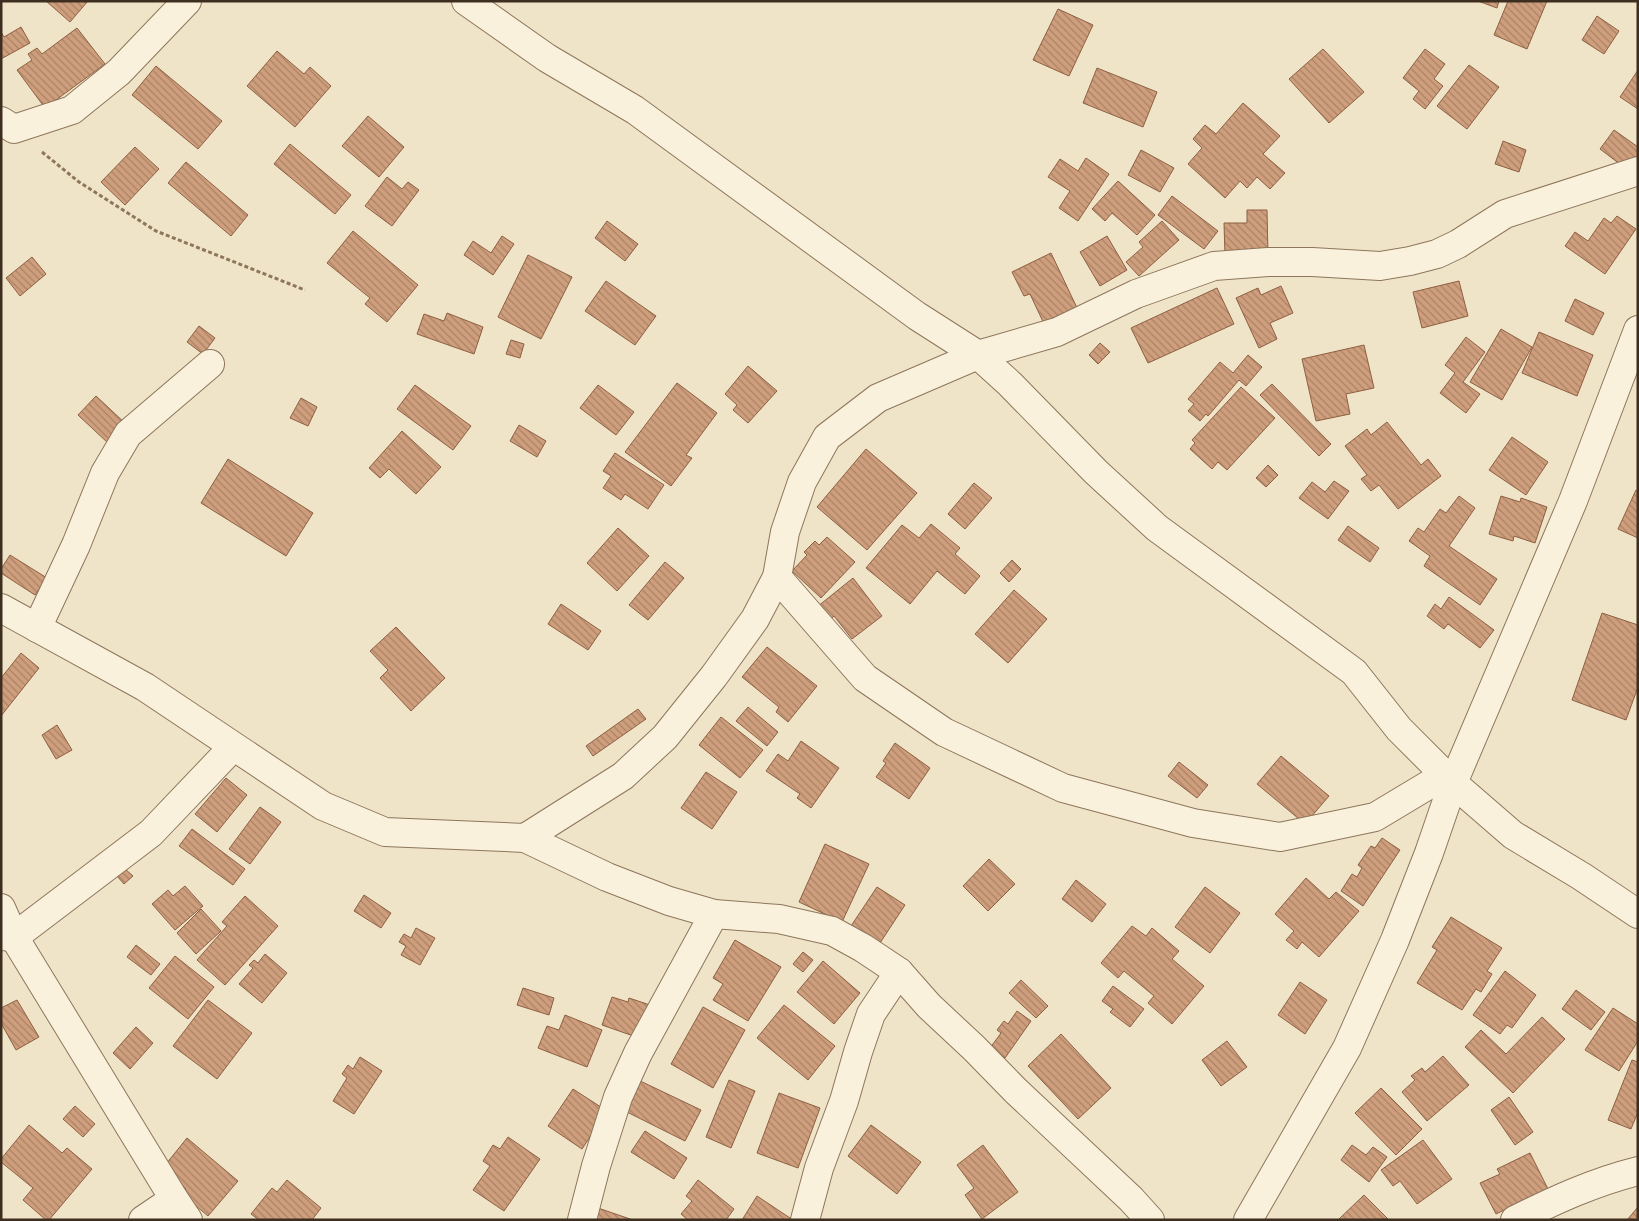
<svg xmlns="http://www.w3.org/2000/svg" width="1639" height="1221" font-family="'Roboto Serif',serif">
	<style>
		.building { fill: url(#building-back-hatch); stroke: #8d5f41 }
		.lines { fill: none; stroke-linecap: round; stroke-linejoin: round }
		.street-casing { stroke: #8d765c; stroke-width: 30 }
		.path { stroke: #8d765c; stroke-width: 3; stroke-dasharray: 4 2.5; stroke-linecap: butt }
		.street { stroke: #faf1dc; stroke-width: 28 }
	</style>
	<defs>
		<pattern id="building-back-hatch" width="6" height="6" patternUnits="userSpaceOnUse" patternTransform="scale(1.25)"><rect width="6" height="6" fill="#cf9f7d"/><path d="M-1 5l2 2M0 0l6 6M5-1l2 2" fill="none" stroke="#a98266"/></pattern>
	</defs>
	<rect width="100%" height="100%" fill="#f0e4c8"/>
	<!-- building -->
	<g class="building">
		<path d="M46,1H88L70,22Z"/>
		<path d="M1478,1H1499L1497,8Z"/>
		<path d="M1508,1H1547L1527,49L1494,35Z"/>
		<path d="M1058,9L1093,25L1069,76L1033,60Z"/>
		<path d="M1597,16L1619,31L1604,54L1582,40Z"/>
		<path d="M21,27L30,43L1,59V32L4,37Z"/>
		<path d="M77,28L105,64L45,108L17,70L32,60L28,54L37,48L42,54Z"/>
		<path d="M1323,49L1364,92L1329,123L1289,79Z"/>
		<path d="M1425,49L1445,64L1434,79L1443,86L1425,109L1413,99L1419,91L1403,78Z"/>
		<path d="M277,51L304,74L310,67L331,86L295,127L247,86Z"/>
		<path d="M1469,65L1499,87L1467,129L1437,106Z"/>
		<path d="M156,66L222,121L198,149L132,95Z"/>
		<path d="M1097,68L1157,92L1143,127L1083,103Z"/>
		<path d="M1638,70V109L1620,97Z"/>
		<path d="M1243,103L1280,136L1263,154L1285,173L1270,189L1257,177L1247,188L1240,181L1225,198L1188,164L1202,148L1193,139L1205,125L1216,134Z"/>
		<path d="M368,116L404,147L379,177L342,146Z"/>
		<path d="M1614,130L1638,147V159L1629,171L1600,149Z"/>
		<path d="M1503,141L1526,150L1519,172L1495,164Z"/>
		<path d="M290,144L351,195L335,214L274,164Z"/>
		<path d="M135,147L159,169L125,205L101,182Z"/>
		<path d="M1141,150L1174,168L1160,192L1128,175Z"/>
		<path d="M1086,158L1109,174L1078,221L1059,208L1070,191L1048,177L1060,159L1078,171Z"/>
		<path d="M186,162L248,215L231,236L168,183Z"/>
		<path d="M387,177L402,189L408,182L419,190L392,226L365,206Z"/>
		<path d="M1118,181L1155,215L1137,235L1112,213L1105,221L1092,209Z"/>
		<path d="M1172,196L1218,231L1204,249L1158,215Z"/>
		<path d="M1247,210H1267L1268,255H1225L1224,223H1247Z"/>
		<path d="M1617,216L1636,229L1605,274L1565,246L1575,232L1588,241L1604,218L1611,223Z"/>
		<path d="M607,221L638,244L625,261L595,238Z"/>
		<path d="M1162,221L1179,240L1139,276L1126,262L1143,247L1139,242Z"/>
		<path d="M353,231L418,285L387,322L365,304L370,298L327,263Z"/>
		<path d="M502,236L514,244L493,275L464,255L473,241L491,253Z"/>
		<path d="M1107,236L1127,270L1100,286L1080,252Z"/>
		<path d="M1051,253L1079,312L1046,328L1030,294L1024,296L1012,272Z"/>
		<path d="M528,255L572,277L541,339L498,317Z"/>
		<path d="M32,257L46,274L20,296L6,278Z"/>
		<path d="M606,281L656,316L635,345L585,311Z"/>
		<path d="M1459,281L1468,316L1422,328L1413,292Z"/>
		<path d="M1281,286L1293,313L1270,323L1277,339L1259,348L1236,298L1258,288L1261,295Z"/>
		<path d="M1217,288L1234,324L1148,363L1131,328Z"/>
		<path d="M1575,299L1604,313L1593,335L1565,321Z"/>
		<path d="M447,313L483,327L474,354L417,334L424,314L444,321Z"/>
		<path d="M199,326L215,338L203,354L187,342Z"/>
		<path d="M1501,329L1532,347L1502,400L1470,382Z"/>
		<path d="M1539,332L1593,355L1577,396L1522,373Z"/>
		<path d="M1466,337L1485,352L1463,382L1480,394L1466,413L1440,393L1455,373L1445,365Z"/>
		<path d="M511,340L524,344L520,358L506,354Z"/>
		<path d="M1100,343L1110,352L1098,364L1089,355Z"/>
		<path d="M1364,345L1374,388L1346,394L1350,414L1316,421L1302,359Z"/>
		<path d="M1248,355L1262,367L1246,386L1239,380L1208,416L1206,414L1200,421L1188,411L1194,404L1188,399L1220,362L1233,373Z"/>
		<path d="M748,366L777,391L748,423L733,410L737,405L725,394Z"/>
		<path d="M677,383L717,413L686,455L692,458L671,486L625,452Z"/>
		<path d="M1272,384L1331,444L1319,456L1260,395Z"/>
		<path d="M415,385L471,426L453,450L397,409Z"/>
		<path d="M598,385L634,412L616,435L580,408Z"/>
		<path d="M1241,387L1275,418L1227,470L1218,462L1212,469L1190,449L1195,443L1192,440Z"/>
		<path d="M96,396L126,424L108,443L78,415Z"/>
		<path d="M301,398L317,407L308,426L290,418Z"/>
		<path d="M1387,422L1421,465L1428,459L1441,476L1398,509L1379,485L1371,491L1361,479L1367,475L1345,446L1367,429L1371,435Z"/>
		<path d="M519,425L546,441L537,457L510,441Z"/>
		<path d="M402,431L441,467L416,494L389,469L380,478L369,468Z"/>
		<path d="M1512,437L1548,462L1526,495L1489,470Z"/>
		<path d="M866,449L917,493L867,550L817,507Z"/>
		<path d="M615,453L664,485L648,509L625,494L621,500L603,488L611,476L603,471Z"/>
		<path d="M228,459L313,513L286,556L201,503Z"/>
		<path d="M1268,465L1278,475L1266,487L1256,478Z"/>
		<path d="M1334,481L1349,491L1328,519L1299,498L1312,482L1325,492Z"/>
		<path d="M974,483L992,498L965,529L948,514Z"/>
		<path d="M1636,490L1638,491V538L1618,529Z"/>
		<path d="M1459,496L1475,508L1449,546L1497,579L1480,605L1424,566L1430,556L1409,541L1418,528L1424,532L1440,509L1446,513Z"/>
		<path d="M1501,496L1520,502L1521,498L1547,507L1535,543L1514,536L1513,541L1489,534Z"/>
		<path d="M931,524L960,548L955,554L980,576L965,594L937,571L910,604L866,568L902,525L919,538Z"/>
		<path d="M1348,526L1379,548L1370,562L1338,540Z"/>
		<path d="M618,528L649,556L617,591L587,563Z"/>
		<path d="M827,537L855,562L821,598L792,571L807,555L804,552L815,541L819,545Z"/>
		<path d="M10,555L47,578L35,595L1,573V569Z"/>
		<path d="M1012,560L1021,569L1009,582L1000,573Z"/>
		<path d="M665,562L684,578L648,620L629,605Z"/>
		<path d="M853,578L882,616L852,639L834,616L828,622L817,607Z"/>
		<path d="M1014,590L1047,619L1008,663L975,634Z"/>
		<path d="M1449,597L1494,630L1480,648L1448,624L1444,629L1427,616L1435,604L1441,609Z"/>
		<path d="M561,604L601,631L588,650L548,624Z"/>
		<path d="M1602,613L1638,625V687L1626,720L1572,700Z"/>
		<path d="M396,627L445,678L411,711L380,678L388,670L370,651Z"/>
		<path d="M767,647L817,686L788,722L776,712L779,707L742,677Z"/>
		<path d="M21,653L39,668L1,716V678Z"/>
		<path d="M748,707L778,732L767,746L736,721Z"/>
		<path d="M638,709L646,719L593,756L586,746Z"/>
		<path d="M721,717L763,750L740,778L699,745Z"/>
		<path d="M57,725L72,750L56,759L42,735Z"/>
		<path d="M801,741L839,768L811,808L797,798L800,794L766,771L778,754L788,761Z"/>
		<path d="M895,743L930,768L909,799L876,777L886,763L883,761Z"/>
		<path d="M1281,756L1329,796L1305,824L1257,784Z"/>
		<path d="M1179,762L1208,785L1197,798L1168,776Z"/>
		<path d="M706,772L737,792L712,829L681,808Z"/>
		<path d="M226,778L247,795L217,832L195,814Z"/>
		<path d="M260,807L281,822L250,864L229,849Z"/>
		<path d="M192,829L245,869L233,885L179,846Z"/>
		<path d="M1382,838L1400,850L1363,906L1341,891L1352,874L1357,877L1362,868L1358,865L1371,846L1375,848Z"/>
		<path d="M825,844L869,864L842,922L799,902Z"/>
		<path d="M989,859L1015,884L988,911L963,886Z"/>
		<path d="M125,869L133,876L124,884L117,876Z"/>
		<path d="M1306,878L1329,899L1336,892L1359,911L1319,957L1302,942L1297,949L1286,940L1294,931L1275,914Z"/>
		<path d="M1076,880L1106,904L1092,922L1062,899Z"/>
		<path d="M185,886L203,906L175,930L152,904L168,890L173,896Z"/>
		<path d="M877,887L905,905L878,946L849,929Z"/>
		<path d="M1205,887L1240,913L1210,953L1175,927Z"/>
		<path d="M364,895L391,913L381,928L354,911Z"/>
		<path d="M245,896L278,926L225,985L197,960L227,926L222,922Z"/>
		<path d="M201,909L221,931L196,954L177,933Z"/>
		<path d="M1451,917L1502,948L1487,971L1492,974L1481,992L1476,989L1462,1010L1417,983L1437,950L1432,947Z"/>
		<path d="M1132,926L1146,936L1152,928L1179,951L1172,959L1204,986L1172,1024L1148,1003L1154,996L1124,971L1118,978L1101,963Z"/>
		<path d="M416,928L435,938L420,965L401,955L406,946L399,942L404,934L411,938Z"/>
		<path d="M735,940L781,967L748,1021L713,1000L723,984L713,978Z"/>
		<path d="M136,945L160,964L151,975L127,957Z"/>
		<path d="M803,952L813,960L803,972L793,964Z"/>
		<path d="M265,954L287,973L262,1003L239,984L253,968L249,965L254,960L258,963Z"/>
		<path d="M175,956L214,987L188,1019L149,988Z"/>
		<path d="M823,961L860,993L834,1024L797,992Z"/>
		<path d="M1505,971L1536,995L1512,1028L1507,1025L1500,1034L1473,1015Z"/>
		<path d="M1021,980L1048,1006L1036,1018L1009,993Z"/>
		<path d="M1300,982L1327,1000L1305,1034L1278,1015Z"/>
		<path d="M1113,986L1144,1009L1130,1027L1110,1012L1113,1009L1102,1001Z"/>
		<path d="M523,988L554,998L549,1015L517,1005Z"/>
		<path d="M1576,990L1605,1012L1591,1030L1562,1009Z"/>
		<path d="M612,997L628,1002L629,998L653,1006L642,1039L602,1025Z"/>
		<path d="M17,1000L39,1037L16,1050L1,1023V1008Z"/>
		<path d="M208,1000L252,1033L217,1079L173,1046Z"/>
		<path d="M784,1005L835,1046L808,1080L757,1038Z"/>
		<path d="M703,1007L745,1030L713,1088L671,1064Z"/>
		<path d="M1613,1008L1638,1024V1041L1619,1071L1585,1050Z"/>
		<path d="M1017,1011L1031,1021L1005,1058L990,1048L1001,1033L997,1030L1004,1021L1008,1024Z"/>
		<path d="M565,1015L602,1030L587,1067L538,1048L547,1026L559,1030Z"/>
		<path d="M1542,1017L1565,1039L1513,1093L1465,1047L1481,1030L1506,1054Z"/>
		<path d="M136,1027L153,1043L130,1069L113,1053Z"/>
		<path d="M1061,1034L1111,1088L1078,1119L1028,1066Z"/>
		<path d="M1227,1041L1247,1067L1221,1086L1202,1060Z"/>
		<path d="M1443,1056L1469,1085L1427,1121L1402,1092L1415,1080L1411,1076L1422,1068L1425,1072Z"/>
		<path d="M360,1057L382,1071L354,1114L333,1101L347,1078L342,1074L348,1065L353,1069Z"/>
		<path d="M1632,1060L1638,1062V1112L1631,1129L1608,1120Z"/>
		<path d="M636,1079L701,1110L685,1141L621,1109Z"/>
		<path d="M729,1080L755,1091L731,1148L706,1137Z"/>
		<path d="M1381,1088L1422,1129L1396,1155L1355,1113Z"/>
		<path d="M573,1089L607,1111L582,1149L548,1126Z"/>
		<path d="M779,1093L820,1108L798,1168L757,1153Z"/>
		<path d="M1509,1097L1533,1132L1515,1145L1491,1110Z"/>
		<path d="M75,1106L95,1124L83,1137L63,1119Z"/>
		<path d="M29,1125L62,1153L67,1148L92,1169L49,1220H46L23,1200L33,1188L1,1162V1159Z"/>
		<path d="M871,1125L921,1162L897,1194L848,1156Z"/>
		<path d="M645,1131L687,1158L674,1179L631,1152Z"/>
		<path d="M508,1137L540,1159L504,1211L473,1190L490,1166L483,1161L493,1145L500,1149Z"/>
		<path d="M187,1138L238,1181L208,1216L182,1194L186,1189L162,1169Z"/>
		<path d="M1423,1140L1452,1179L1417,1204L1400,1181L1393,1186L1381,1170Z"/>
		<path d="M983,1145L1018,1192L982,1219L965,1195L974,1188L957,1165Z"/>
		<path d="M1352,1145L1366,1155L1373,1147L1387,1157L1369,1182L1341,1160Z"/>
		<path d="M1530,1153L1548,1189L1496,1214L1480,1183L1500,1174L1497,1169Z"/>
		<path d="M287,1180L321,1208L312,1220H259L251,1214L272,1188L277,1192Z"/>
		<path d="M698,1180L734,1209L726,1220H688L681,1214L692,1201L686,1196Z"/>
		<path d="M1364,1195L1388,1219L1338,1220Z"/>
		<path d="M757,1196L793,1220H742Z"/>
		<path d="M1638,1207V1220H1627Z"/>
		<path d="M598,1208L633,1220H594Z"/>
	</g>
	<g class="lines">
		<!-- street casing -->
		<g class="street-casing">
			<g id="street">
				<path d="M466,1L547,58L635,110L917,316L978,355L1010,384L1096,472L1157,528L1354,672L1399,729L1453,783L1513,835L1581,876L1638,914"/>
				<path d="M1,121L14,129L72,110L119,72L187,1"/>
				<path d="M777,577L865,678L944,732L1063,788L1193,823L1280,837L1375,817L1445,775"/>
				<path d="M1,608L145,687L323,806L385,832L525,838L623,776L665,737L714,676L755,619L777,577L785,532L802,482L827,437L878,398L978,355L1057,332L1136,294L1214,266L1268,262H1312L1380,266L1410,261L1437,254L1458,244L1505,214L1638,171"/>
				<path d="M37,628L76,545L105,473L128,434L210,364"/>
				<path d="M525,838L607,877L669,901L714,914L779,919L832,931L863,948L899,972L929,1006L974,1048L1016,1091L1131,1199L1150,1220"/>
				<path d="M1,908L14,937L174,1199L188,1220"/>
				<path d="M1,936L14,937L151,833L233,747"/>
				<path d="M143,1220L174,1199"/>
				<path d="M582,1220L596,1166L618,1097L638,1053L714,914"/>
				<path d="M805,1220L819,1168L844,1101L858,1052L871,1014L899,972"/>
				<path d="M1248,1220L1347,1048L1395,940L1429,853L1453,783L1573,501L1638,330"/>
				<path d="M1515,1220C1555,1200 1594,1182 1638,1171"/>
			</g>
		</g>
		<!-- path -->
		<path class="path" d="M42,152L79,182L156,231L305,290"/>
		<!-- street -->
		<use href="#street" class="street"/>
	</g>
	<!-- border -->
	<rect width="1639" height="1221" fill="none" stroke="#3d2e20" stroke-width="5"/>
</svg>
